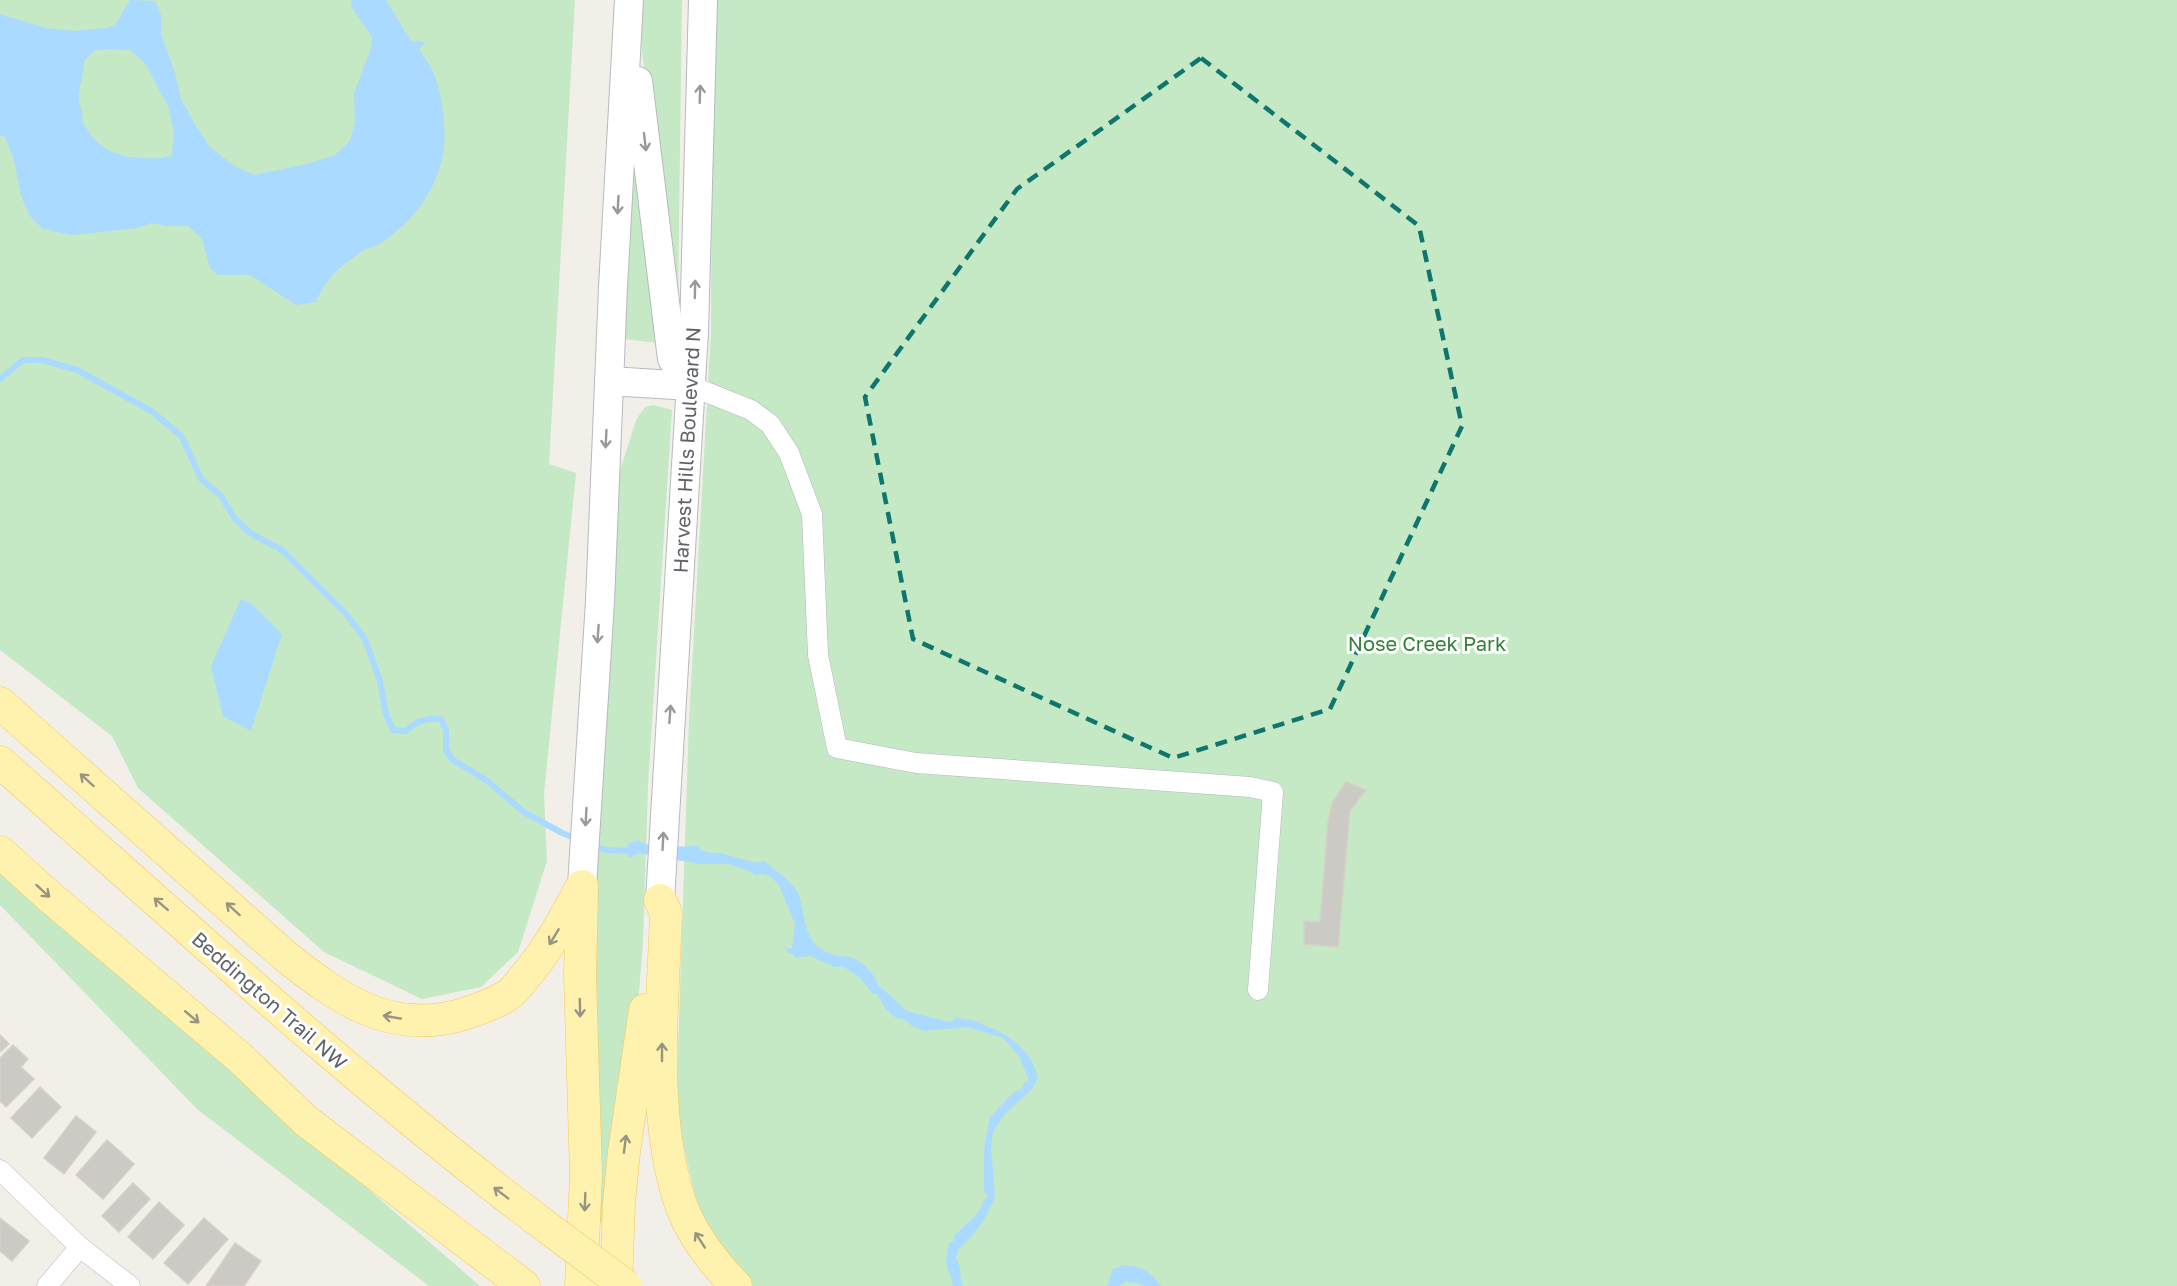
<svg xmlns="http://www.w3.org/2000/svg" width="2177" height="1286" font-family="'Golos Text',sans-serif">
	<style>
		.green { fill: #c5e8c5 }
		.water { fill: #aadaff; fill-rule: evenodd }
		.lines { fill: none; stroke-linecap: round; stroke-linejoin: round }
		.stream { stroke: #aadaff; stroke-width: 6 }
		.building { fill: #cccac5; stroke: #d6d1c6; stroke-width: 1.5 }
		.street-casing { stroke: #b5b8bc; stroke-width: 21 }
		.secondary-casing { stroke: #b6babf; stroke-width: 30 }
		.primary-casing { stroke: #f2c960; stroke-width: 33 }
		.street { stroke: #fff; stroke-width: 20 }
		.secondary { stroke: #fff; stroke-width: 28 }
		.primary { stroke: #fff2af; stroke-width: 32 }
		.primary-bridge-casing { stroke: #f2c960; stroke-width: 33; stroke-linecap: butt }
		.primary-bridge { stroke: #fff2af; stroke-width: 32 }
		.oneway { stroke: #979a9d }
		.oneway2 { stroke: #979581 }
		.marked { fill: none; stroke: #0f766e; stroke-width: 4.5; stroke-dasharray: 12 8; stroke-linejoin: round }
		.labels { text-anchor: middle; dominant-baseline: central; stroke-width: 6; stroke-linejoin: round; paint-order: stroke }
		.street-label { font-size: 20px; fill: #5f6368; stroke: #fff }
		.park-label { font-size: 20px; fill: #348238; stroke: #fff }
	</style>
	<rect width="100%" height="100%" fill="#f1efe8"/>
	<!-- green -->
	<g class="green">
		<path d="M0,0H575L549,464L576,473L544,794L547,861L518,952L481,987L422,999L324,952L138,788L112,736L0,650Z"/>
		<path d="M638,0H682L678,297L671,296L642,52Z"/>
		<path d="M715,0H2177V1286H753L700,1218L676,1112L689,720L711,332L712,86Z"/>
		<path d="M634,172L659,343L623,339L630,176Z"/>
		<path d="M653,405L672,410L648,785L643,943L637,1017L609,1223L595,1222L589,964L616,484L636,420L645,407Z"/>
		<path d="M0,870L480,1286H429L197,1109L0,905Z"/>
	</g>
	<!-- water -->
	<g class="water">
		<path d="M130,0L155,1L161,15V34L175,73L181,99L195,124L210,147L233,165L254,175L307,164L335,155L350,141L355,123L354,93L371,48L372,37L352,8L351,0H386L411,41L425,42L419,50C438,73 441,93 444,122C449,175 421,217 378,245C374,248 370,248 365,249C360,252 355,257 350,260C333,272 324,283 316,302L296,305L250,275H218L210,268L202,239L188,226H168L151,223L138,228L72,235L43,229L30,216L21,196L14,160L5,137L0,135V14L45,28L74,31L106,28L115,25ZM108,49L130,50L145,63L168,106L174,133L172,155C163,159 155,159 145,158C118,158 97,149 84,124C81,120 83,116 82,111C81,105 80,108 79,102C77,95 84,72 84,61L95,50Z"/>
		<path d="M241,599L252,604L282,634L251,731L223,716L211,666Z"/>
		<path d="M638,840C651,850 683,846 698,846L701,850L711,853H721L756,863L764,861C773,868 794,884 798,893C805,911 802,929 816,945C824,954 838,956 849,957C860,958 876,975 878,985L907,1011L945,1021L950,1022L957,1017C963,1020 969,1019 975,1021C978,1021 981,1024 984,1025C1009,1034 1033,1051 1038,1079L1032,1089L1005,1114L993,1132L991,1149L995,1195L993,1202L983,1222L965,1244L958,1249L956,1259C963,1268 958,1277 963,1286H953L946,1262L949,1243L954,1241V1236L977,1214L986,1197H988L984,1190V1149L990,1117L1014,1092L1022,1089L1024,1083L1029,1080L1019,1056L1003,1038L968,1027L924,1031L912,1026L904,1019C891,1020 883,1004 877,994H873L859,977L844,967H835L810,956L796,958L793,954L789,953L783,945L788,949L792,948L795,924L779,885L772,878L764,874L755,875L750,871L728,864H699L639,853L628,858V844Z"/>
		<path d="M1123,1265C1143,1267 1148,1270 1161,1286H1145L1136,1282L1130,1283L1127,1281L1119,1286H1106L1109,1283L1112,1270Z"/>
	</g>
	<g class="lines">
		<!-- stream -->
		<g class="stream">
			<path d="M0,379L23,360H42L77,370L153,412L182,437L201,479L221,496L235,519L250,533L282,550L346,614L365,639L380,681L386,714L393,730L406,731C416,721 426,718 441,719L446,730V750L453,760L486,780L524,812L562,833L578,839"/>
			<path d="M593,845L605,850L636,851"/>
		</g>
	</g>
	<!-- building -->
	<g class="building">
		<path d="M1346,782L1366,790L1350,811L1338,947L1304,944V921L1320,922L1328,822L1332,803Z"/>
		<path d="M0,1035L9,1044L0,1052Z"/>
		<path d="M13,1045L28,1059L21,1067L34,1079L6,1107L0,1101V1058Z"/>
		<path d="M40,1087L61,1107L32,1138L11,1118Z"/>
		<path d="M76,1116L96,1132L64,1174L44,1158Z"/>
		<path d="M107,1140L134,1164L103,1199L76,1175Z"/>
		<path d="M133,1183L150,1199L119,1232L102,1216Z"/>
		<path d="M159,1202L184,1225L153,1259L128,1237Z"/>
		<path d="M0,1218L29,1241L12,1261L0,1251Z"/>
		<path d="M204,1218L228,1239L188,1284L164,1263Z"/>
		<path d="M235,1243L261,1261L244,1286H206Z"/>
	</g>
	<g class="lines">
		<!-- street casing -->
		<g class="street-casing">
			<g id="street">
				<path d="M691,386L751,410L770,424L789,453L812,514L818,655L837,748L916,763L1250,787L1273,792L1258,990"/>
				<path d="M0,1170L80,1247"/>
				<path d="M47,1286L80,1247L130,1286"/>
			</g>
		</g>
		<!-- secondary casing -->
		<g class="secondary-casing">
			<g id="secondary">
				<path d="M638,81L672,359L691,386"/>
				<path d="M609,381L691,386"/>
				<path d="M582,886L600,601L613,287L629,0"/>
				<path d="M660,900L694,332L703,0"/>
			</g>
		</g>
		<!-- primary casing -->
		<g class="primary-casing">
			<g id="primary">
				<path d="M0,703L284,955C337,997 386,1034 457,1016C474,1011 493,1005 508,995C514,991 519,984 523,979C548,951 564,919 582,886"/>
				<path d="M0,762C180,921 356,1084 548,1228"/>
				<path d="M0,852L50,897L239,1057L306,1121L524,1286"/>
				<path d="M660,900L666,913C663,1005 651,1110 679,1199C689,1232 713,1262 736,1286"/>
				<path d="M581,1286L586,1176L580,976L582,893"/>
				<path d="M616,1286L619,1202L624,1152L645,1010"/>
			</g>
		</g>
		<!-- street -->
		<use href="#street" class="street"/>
		<!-- secondary -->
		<use href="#secondary" class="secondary"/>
		<!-- primary -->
		<use href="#primary" class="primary"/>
		<!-- primary-bridge casing -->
		<g class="primary-bridge-casing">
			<path id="primary-bridge" d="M548,1228L626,1286"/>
		</g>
		<!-- primary-bridge -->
		<use href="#primary-bridge" class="primary-bridge"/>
	</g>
	<!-- one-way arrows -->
	<defs><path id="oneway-shaft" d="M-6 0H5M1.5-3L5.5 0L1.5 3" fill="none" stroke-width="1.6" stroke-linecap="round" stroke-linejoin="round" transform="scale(1.5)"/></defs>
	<g class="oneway">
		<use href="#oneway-shaft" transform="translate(700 94) rotate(-88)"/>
		<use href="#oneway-shaft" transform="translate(645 142) rotate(83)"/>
		<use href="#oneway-shaft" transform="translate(618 205) rotate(93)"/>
		<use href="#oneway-shaft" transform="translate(695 289) rotate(-89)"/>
		<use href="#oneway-shaft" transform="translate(606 439) rotate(93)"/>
		<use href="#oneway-shaft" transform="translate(598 634) rotate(94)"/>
		<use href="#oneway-shaft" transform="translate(670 714) rotate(-86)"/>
		<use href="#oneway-shaft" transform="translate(586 817) rotate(93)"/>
		<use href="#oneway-shaft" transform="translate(663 841) rotate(-87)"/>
	</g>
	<g class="oneway2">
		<use href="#oneway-shaft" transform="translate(87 780) rotate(-138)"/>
		<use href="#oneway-shaft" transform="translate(43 891) rotate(42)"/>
		<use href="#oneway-shaft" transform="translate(161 904) rotate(-139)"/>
		<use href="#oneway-shaft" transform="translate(233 909) rotate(-138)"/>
		<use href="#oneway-shaft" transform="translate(554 937) rotate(121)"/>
		<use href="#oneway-shaft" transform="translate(580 1008) rotate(89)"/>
		<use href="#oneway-shaft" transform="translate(192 1017) rotate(40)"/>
		<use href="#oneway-shaft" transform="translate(392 1017) rotate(-170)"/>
		<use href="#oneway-shaft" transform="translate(662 1052) rotate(-90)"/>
		<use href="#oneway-shaft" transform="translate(625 1144) rotate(-83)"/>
		<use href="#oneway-shaft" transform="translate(501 1193) rotate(-143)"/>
		<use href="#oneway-shaft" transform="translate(585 1202) rotate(92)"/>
		<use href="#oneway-shaft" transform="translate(700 1240) rotate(-123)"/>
	</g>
	<!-- marked area -->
	<path class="marked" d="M1201,58L1419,226L1462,426L1330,709L1173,758L913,639L865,397L1017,189Z"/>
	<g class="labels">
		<!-- street labels -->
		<g class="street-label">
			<text transform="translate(686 450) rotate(-87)">Harvest Hills Boulevard N</text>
			<text transform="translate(270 1000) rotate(41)">Beddington Trail NW</text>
		</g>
		<!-- park labels -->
		<g class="park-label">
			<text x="1427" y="643">Nose Creek Park</text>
		</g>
	</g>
</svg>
